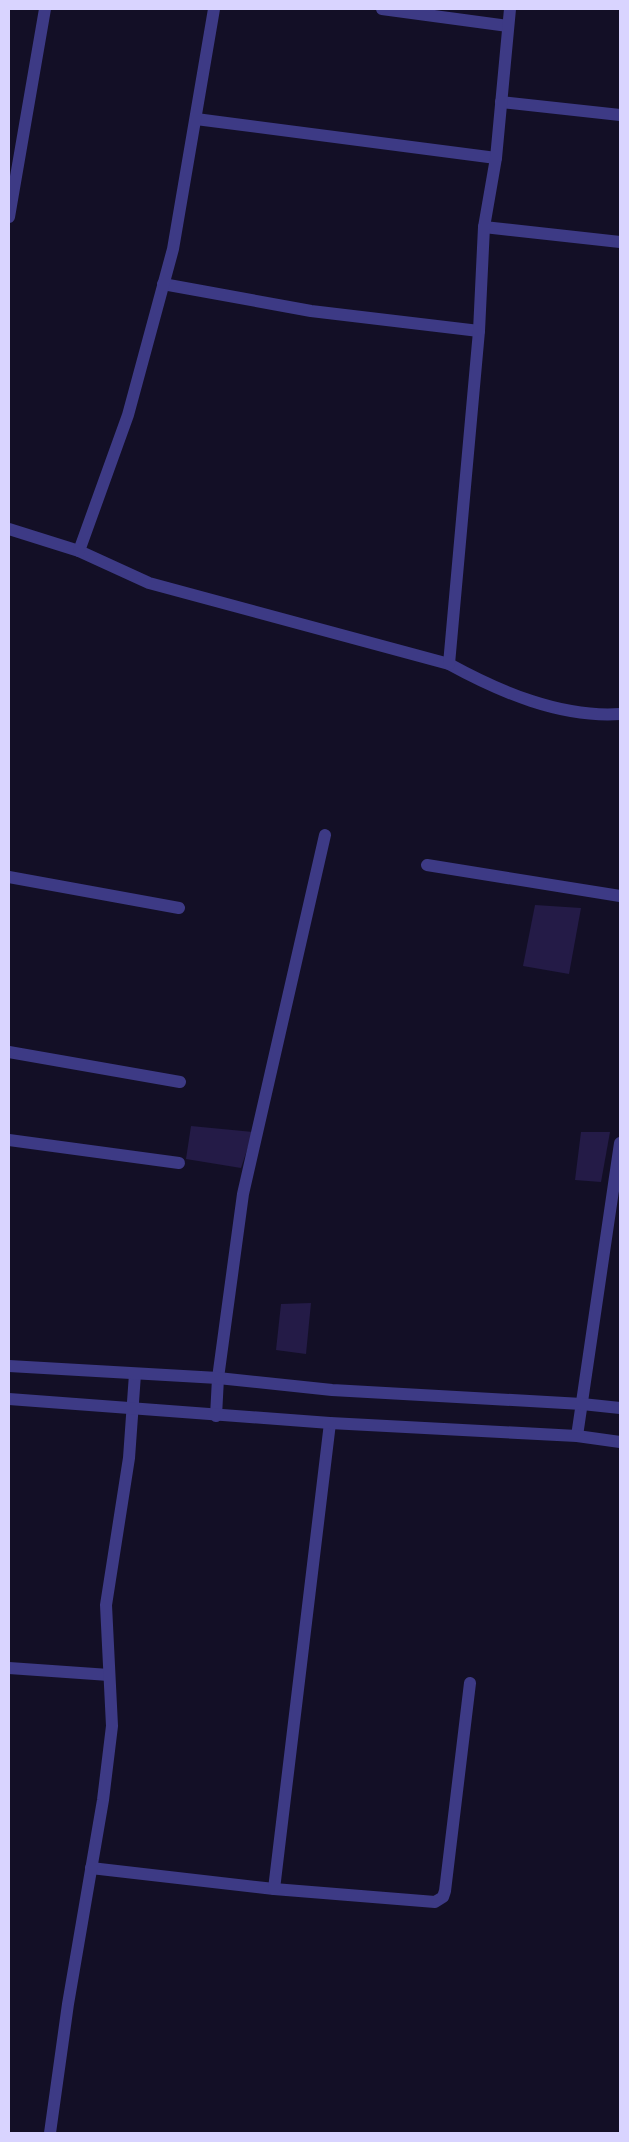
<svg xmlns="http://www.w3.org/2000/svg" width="629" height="2142" font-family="'Titillium Web',sans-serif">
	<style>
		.building { fill: #241b47 }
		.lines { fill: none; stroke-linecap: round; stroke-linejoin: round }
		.minor { stroke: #3d3a85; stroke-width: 12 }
		.tertiary { stroke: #3d3a85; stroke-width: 12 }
	</style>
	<rect width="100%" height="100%" fill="#130f26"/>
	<!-- building -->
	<g class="building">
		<path d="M535,905L581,908L569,974L523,966Z"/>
		<path d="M191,1126L253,1132L241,1168L186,1159Z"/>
		<path d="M581,1132H610L601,1182L575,1180Z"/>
		<path d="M311,1303L306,1354L276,1350L281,1304Z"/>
	</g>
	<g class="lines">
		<!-- minor -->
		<g class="minor">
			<path d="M382,9L508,26"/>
			<path d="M501,102L620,115"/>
			<path d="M196,119L496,158"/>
			<path d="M9,217L45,9"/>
			<path d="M484,227L620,242"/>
			<path d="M163,284L311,311L479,331"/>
			<path d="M9,529L79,551L149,583L449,664C500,692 561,718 620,714"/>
			<path d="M79,551L128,415L173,249L214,9"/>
			<path d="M449,664L479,331L484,227L496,158L510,9"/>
			<path d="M427,865L620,896"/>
			<path d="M9,877L179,908"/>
			<path d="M9,1052L180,1082"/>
			<path d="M9,1140L179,1163"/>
			<path d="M216,1416L218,1378L243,1194L325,835"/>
			<path d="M577,1436L620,1143"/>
			<path d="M9,1668L109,1675"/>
			<path d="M91,1868L274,1889L435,1902L443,1897L445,1891L470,1683"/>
			<path d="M274,1889L330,1423"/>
			<path d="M50,2133L68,2004L103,1800L112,1726L106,1605L129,1458L135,1374"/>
		</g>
		<!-- tertiary -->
		<g class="tertiary">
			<path d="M9,1366L218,1378L332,1390L582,1404L620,1408"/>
			<path d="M9,1399L330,1423L577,1436L620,1442"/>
		</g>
	</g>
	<!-- border -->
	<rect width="629" height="2142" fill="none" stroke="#d9d4ff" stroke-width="20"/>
</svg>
